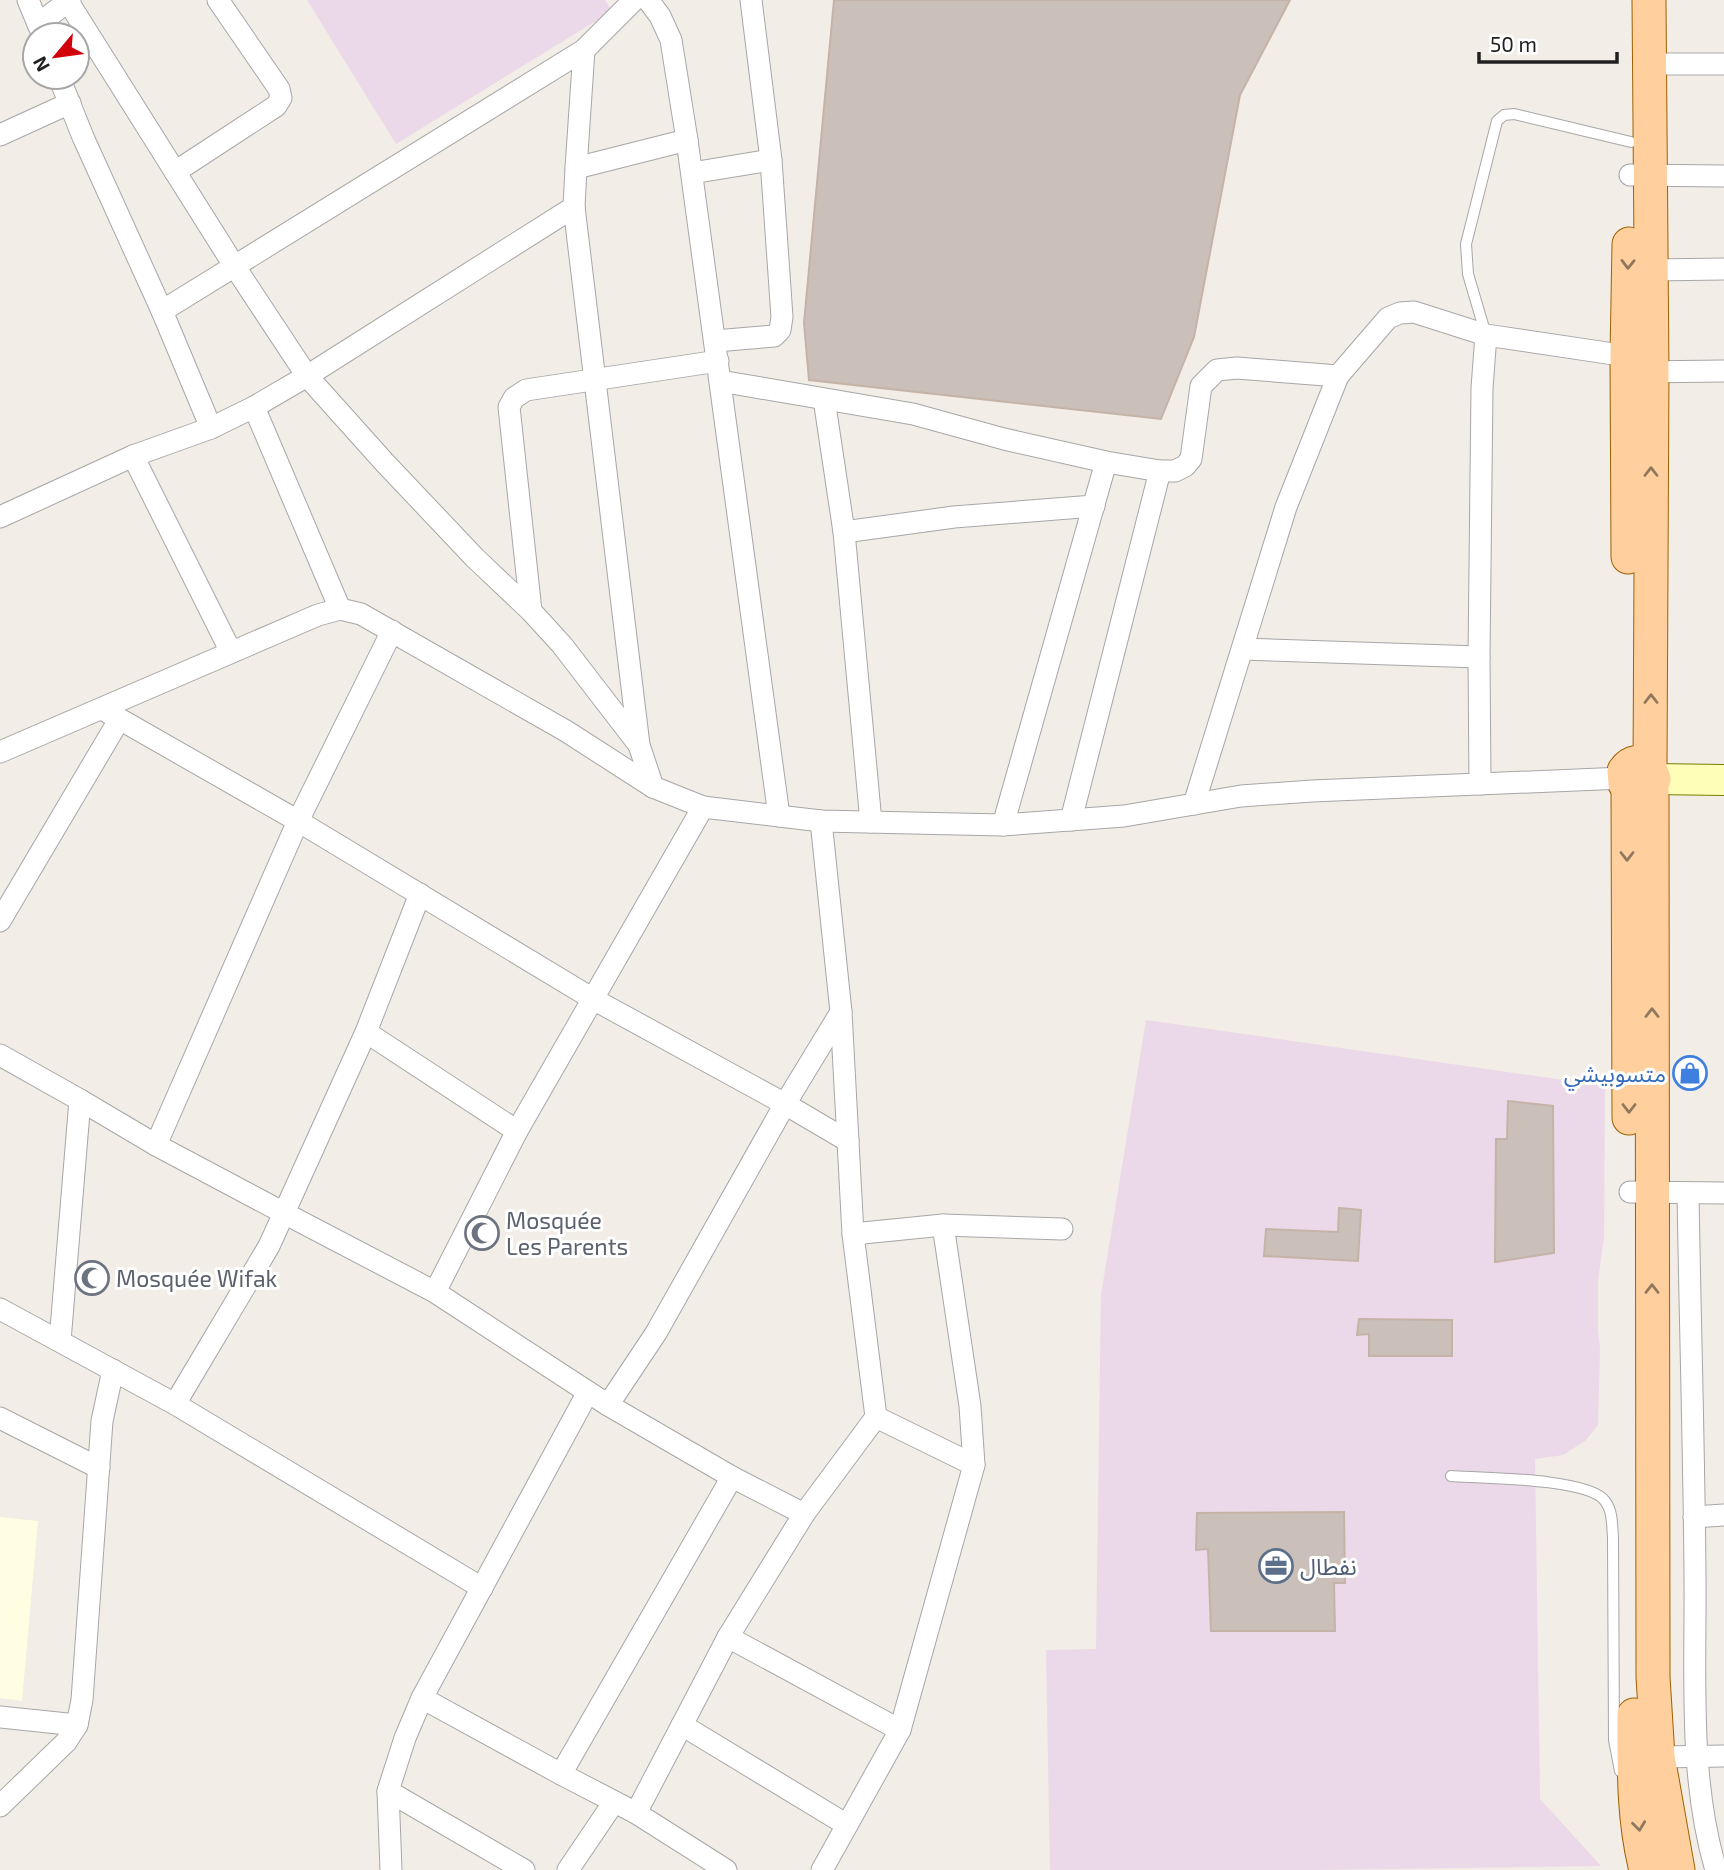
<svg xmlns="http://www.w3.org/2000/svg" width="1724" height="1870" font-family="'Exo 2','Noto Sans Arabic',sans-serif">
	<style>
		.industrial { fill: #ebd8e8 }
		.education { fill: #fffee2 }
		.building { fill: #cabfb9; stroke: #c5b3a7; stroke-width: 2 }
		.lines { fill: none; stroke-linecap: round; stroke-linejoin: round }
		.lane-casing { stroke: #a7a7a7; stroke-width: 12 }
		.street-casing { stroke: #a7a7a7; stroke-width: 23 }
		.secondary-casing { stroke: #777f00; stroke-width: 32 }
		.primary-casing { stroke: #9d6100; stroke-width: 35 }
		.lane { stroke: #fff; stroke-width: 10 }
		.street { stroke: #fff; stroke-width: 21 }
		.secondary { stroke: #fefeb8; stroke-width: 30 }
		.primary { stroke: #ffd09e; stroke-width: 33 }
		.oneway { stroke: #90785f }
		.labels { text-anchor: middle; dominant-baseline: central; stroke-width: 6; stroke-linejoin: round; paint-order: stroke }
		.shop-label { font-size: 23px; fill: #366cbe; stroke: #fff; text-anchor: end }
		.worship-label { font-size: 23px; fill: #5b616d; stroke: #fff; text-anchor: start }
		.service-label { font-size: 23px; fill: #4e5e75; stroke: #fff; text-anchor: start }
	</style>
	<rect width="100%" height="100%" fill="#f2ede6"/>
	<!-- industrial -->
	<g class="industrial">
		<path d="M307,0H605L612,11L396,144Z"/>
		<path d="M1146,1020L1605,1086L1604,1236L1598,1281V1332L1600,1348L1598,1425L1585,1441L1563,1455L1535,1459L1540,1799L1601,1866L1312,1870H1050L1046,1650L1096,1649L1101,1295Z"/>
	</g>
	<!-- education -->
	<path class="education" d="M0,1517L38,1521L22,1701L0,1698Z"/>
	<!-- building -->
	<g class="building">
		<path d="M834,0H1290L1240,95L1194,337L1161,419L809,380L804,323Z"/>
		<path d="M1508,1101L1553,1106L1554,1253L1495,1262L1496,1139H1507Z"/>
		<path d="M1339,1208L1361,1210L1358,1261L1264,1256L1266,1229L1338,1232Z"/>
		<path d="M1359,1319L1452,1320V1356H1369V1334L1357,1335Z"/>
		<path d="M1344,1512L1345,1583H1334L1335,1631H1211L1208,1549L1196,1550L1197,1513Z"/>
	</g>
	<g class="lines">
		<!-- lane casing -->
		<g class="lane-casing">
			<g id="lane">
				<path d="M1486,335L1468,274L1466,244L1497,121L1504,115L1514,114L1631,142"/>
				<path d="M1451,1476C1481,1478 1589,1478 1605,1501C1613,1511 1612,1526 1613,1538L1614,1740L1620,1771"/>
			</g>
		</g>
		<!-- street casing -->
		<g class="street-casing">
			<g id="street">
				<path d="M28,0L38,24"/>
				<path d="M67,0L235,267L307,376L385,463L475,558L531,611L562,645L639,745"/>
				<path d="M648,0L660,16L671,40L687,140"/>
				<path d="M43,35L38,24L70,0"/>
				<path d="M1650,64H1724"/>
				<path d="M59,77L83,137L162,311L211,428L254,407L307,376L574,207L576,168L687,140L779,816"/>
				<path d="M0,135L70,103"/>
				<path d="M576,168L584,50"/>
				<path d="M175,172L276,106L281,98L279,89L218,0"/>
				<path d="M692,173L771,160"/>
				<path d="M1630,175L1724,176"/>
				<path d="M574,207L639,745L653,787"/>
				<path d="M1651,270L1724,269"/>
				<path d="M162,311L584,50L634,0"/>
				<path d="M715,341L774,336L780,330L782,317L771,160L751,0"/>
				<path d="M1639,372L1724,371"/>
				<path d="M720,381L913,414L1004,439L1106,462L1160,471H1175L1185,466L1191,459L1201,386L1217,370L1237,368L1338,376"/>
				<path d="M824,399L844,532L871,822"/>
				<path d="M254,407L340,609"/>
				<path d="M133,456L231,652"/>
				<path d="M0,517L133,456L211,428"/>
				<path d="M844,532L954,517L1094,506"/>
				<path d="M531,611L509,407L514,398L526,390L718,361"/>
				<path d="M392,631L298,821L156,1145L284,1213L269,1246L175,1404L482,1588"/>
				<path d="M1243,649L1479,657"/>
				<path d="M102,709L298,821L593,999L785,1104L848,1141"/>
				<path d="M0,752L318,615L340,609L361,614L566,731L653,787L703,807L821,821L1003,825L1124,816L1241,796L1312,791L1623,778"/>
				<path d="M1480,784L1479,657L1482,388L1486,335L1627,356"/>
				<path d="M1194,804L1286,507L1338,376L1388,318L1400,313L1414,312L1486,335"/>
				<path d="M703,807L517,1131L435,1292L608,1405L732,1477L804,1514"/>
				<path d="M1071,820L1160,471"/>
				<path d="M1003,825L1106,462"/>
				<path d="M420,894L366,1032L284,1213L435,1292"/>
				<path d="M0,921L119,720"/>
				<path d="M841,1012L853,1234L876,1417L974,1465L900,1730"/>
				<path d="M366,1032L517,1131"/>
				<path d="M0,1055L80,1100L156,1145"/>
				<path d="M1630,1192L1724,1193"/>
				<path d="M1688,1193C1690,1320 1694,1448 1695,1575C1696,1672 1688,1776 1716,1870"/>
				<path d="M943,1225L970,1406L974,1465"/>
				<path d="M853,1234L943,1225L1062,1229"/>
				<path d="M0,1309L175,1404"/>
				<path d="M60,1341L80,1100"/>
				<path d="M608,1405L656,1333L785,1104L841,1012L821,821"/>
				<path d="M0,1418L99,1468"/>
				<path d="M1694,1517L1724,1515"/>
				<path d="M728,1637L900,1730L822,1870"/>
				<path d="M422,1698L561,1774L636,1813"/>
				<path d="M0,1717L77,1725"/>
				<path d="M682,1725L847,1825"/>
				<path d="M1658,1757L1724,1756"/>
				<path d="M561,1774L732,1477"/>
				<path d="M388,1791L391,1870"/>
				<path d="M0,1806L66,1742L77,1725L82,1700L102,1421L113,1370"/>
				<path d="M524,1870L388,1791L405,1738L422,1698L588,1392"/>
				<path d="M568,1870L614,1802"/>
				<path d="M726,1870L636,1813L728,1637L804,1514L876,1417"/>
			</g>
		</g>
		<!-- secondary casing -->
		<g class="secondary-casing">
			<path id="secondary" d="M1654,779L1724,780"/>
		</g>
		<!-- primary casing -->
		<g class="primary-casing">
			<g id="primary">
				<path d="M1649,0L1652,372L1650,768L1654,779C1649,794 1635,796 1625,784L1624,771C1631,761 1641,759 1650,768"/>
				<path d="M1628,557L1627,356L1629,244"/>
				<path d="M1652,785L1653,1677L1658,1757L1678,1870"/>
				<path d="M1628,788L1629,1118"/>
				<path d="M1634,1715C1634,1767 1633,1819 1646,1870"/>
			</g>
		</g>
		<!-- lane -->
		<use href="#lane" class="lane"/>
		<!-- street -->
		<use href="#street" class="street"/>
		<!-- secondary -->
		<use href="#secondary" class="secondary"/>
		<!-- primary -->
		<use href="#primary" class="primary"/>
	</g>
	<!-- one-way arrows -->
	<defs><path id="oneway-chevron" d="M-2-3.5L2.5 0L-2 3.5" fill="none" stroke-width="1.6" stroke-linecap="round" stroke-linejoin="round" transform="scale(1.75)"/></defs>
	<g class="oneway">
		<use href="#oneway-chevron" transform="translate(1628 264) rotate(91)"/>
		<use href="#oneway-chevron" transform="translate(1651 472) rotate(-90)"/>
		<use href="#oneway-chevron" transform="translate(1651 699) rotate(-90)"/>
		<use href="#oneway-chevron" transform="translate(1627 856) rotate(90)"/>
		<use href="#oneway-chevron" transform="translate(1652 1013) rotate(-90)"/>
		<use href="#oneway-chevron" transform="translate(1629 1108) rotate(90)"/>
		<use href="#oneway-chevron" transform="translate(1652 1289) rotate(-90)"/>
		<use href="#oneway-chevron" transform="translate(1639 1826) rotate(83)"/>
	</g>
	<!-- icons -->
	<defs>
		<g id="shop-ring" transform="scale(1.75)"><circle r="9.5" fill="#fff" stroke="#3f7fe0" stroke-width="1.5"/><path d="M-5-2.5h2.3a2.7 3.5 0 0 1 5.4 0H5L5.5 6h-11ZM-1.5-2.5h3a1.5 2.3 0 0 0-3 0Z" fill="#3f7fe0"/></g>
		<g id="mosque-ring" transform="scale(1.75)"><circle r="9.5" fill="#fff" stroke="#6b7280" stroke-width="1.5"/><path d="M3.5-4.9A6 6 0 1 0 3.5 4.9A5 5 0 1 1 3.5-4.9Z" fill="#6b7280"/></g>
		<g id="office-ring" transform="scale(1.75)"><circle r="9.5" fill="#fff" stroke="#5c6f8a" stroke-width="1.5"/><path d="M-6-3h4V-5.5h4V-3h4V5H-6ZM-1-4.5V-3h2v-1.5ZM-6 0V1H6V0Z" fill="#5c6f8a"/></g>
	</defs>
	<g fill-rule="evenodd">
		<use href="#shop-ring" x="1690" y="1073"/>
		<use href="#mosque-ring" x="482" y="1233"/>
		<use href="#mosque-ring" x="92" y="1278"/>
		<use href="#office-ring" x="1276" y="1566"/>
	</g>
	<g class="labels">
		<!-- shop labels -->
		<g class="shop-label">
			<text x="1666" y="1073">متسوبيشي</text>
		</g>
		<!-- worship labels -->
		<g class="worship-label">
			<text x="506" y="1220">Mosquée<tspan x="506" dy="26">Les Parents</tspan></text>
			<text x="116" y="1278">Mosquée Wifak</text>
		</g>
		<!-- service labels -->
		<g class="service-label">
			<text x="1300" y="1566">نفطال</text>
		</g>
	</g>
	<!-- north arrow -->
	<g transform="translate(56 56) rotate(241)"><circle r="33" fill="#ffffff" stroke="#a6a6a6" stroke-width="2"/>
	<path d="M0-5L12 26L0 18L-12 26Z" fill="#d1000a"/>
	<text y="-10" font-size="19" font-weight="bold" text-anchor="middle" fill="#202020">N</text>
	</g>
	<!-- scale -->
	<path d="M1479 52v10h138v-10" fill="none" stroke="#202020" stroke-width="3.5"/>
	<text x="1490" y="52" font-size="21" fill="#202020" stroke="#ffffff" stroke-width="5" paint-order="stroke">50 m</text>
</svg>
